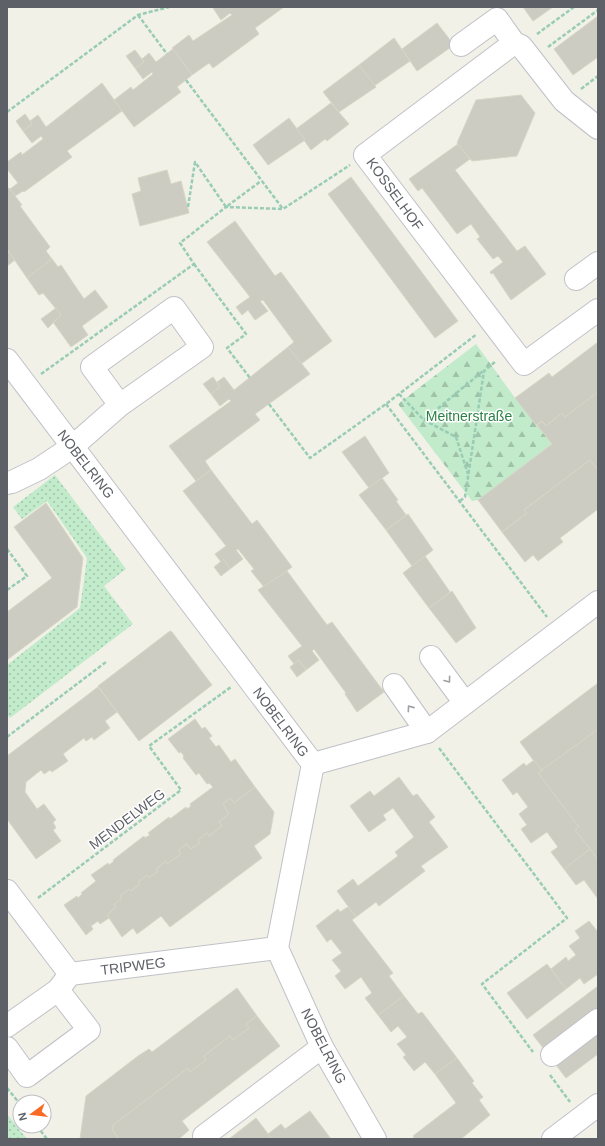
<svg xmlns="http://www.w3.org/2000/svg" width="605" height="1146" font-family="Arial,sans-serif">
	<style>
		.forest { fill: url(#forest-firs) }
		.park { fill: url(#park-dots) }
		.building { fill: #cdccc3; stroke: #d7d6c4 }
		.lines { fill: none; stroke-linecap: round; stroke-linejoin: round }
		.minor-casing { stroke: #c0c1c8; stroke-width: 24 }
		.path { stroke: #99ccb5; stroke-width: 2.5; stroke-dasharray: 4 2; stroke-linecap: butt }
		.minor { stroke: #fff; stroke-width: 22 }
		.oneway { stroke: #9ea0a4 }
		.labels { text-anchor: middle; dominant-baseline: central; stroke-width: 3; stroke-linejoin: round; paint-order: stroke }
		.street-label { font-size: 14px; fill: #5e6068; stroke: #fff }
		.park-label { font-size: 14px; fill: #2c8045; stroke: #fff }
	</style>
	<defs>
		<pattern id="forest-firs" width="22" height="20" patternUnits="userSpaceOnUse"><rect width="22" height="20" fill="#c1ebcb"/><path d="M5 1l3.5 6h-7zM16 11l3.5 6h-7z" fill="#a0c2a9"/></pattern>
		<pattern id="park-dots" width="8" height="8" patternUnits="userSpaceOnUse"><rect width="8" height="8" fill="#c1ebcb"/><path d="M2 2h.1M6 6h.1" fill="none" stroke="#a0c2a9" stroke-width="1.8" stroke-linecap="round"/></pattern>
	</defs>
	<rect width="100%" height="100%" fill="#f1f1e7"/>
	<!-- forest -->
	<path class="forest" d="M476,344L515,398L552,444L478,500L472,501L398,404Z"/>
	<!-- park -->
	<g class="park">
		<path d="M55,475L126,569L104,586L133,624L10,718L7,714V665L80,608L87,558L47,501L22,519L13,507Z"/>
		<path d="M7,1114L27,1139H7Z"/>
	</g>
	<!-- building -->
	<g class="building">
		<path d="M215,7H284L255,28L259,34L213,68L209,63L192,75L172,48L189,35L193,41L232,15L230,13L221,20L213,8Z"/>
		<path d="M523,7H553L533,21Z"/>
		<path d="M598,16V57L573,75L554,49Z"/>
		<path d="M437,23L454,45L417,71L402,49Z"/>
		<path d="M394,38L410,61L374,86L359,65Z"/>
		<path d="M173,49L192,75L177,87L181,92L134,127L114,100L131,87L133,90L153,74L152,72L143,79L135,68L144,62L142,59L149,53L156,62Z"/>
		<path d="M135,50L144,62L135,68L126,56Z"/>
		<path d="M359,65L376,87L339,112L323,92Z"/>
		<path d="M102,83L122,111L67,151L72,157L24,192L23,191L15,196L10,189L18,183L7,169V162L21,152L22,155L43,139L41,136L32,143L23,131L32,124L30,121L38,115L46,127Z"/>
		<path d="M521,95L535,113L517,156L472,161L457,143L476,100Z"/>
		<path d="M331,103L349,124L327,141L325,139L311,150L296,129Z"/>
		<path d="M25,114L32,124L23,131L16,121Z"/>
		<path d="M289,118L305,140L268,165L253,145Z"/>
		<path d="M458,144L470,159L455,170L517,251L525,246L546,274L511,300L493,273L491,274L490,272L503,262L498,256L493,259L477,239L480,237L471,224L457,234L422,188L418,191L409,179Z"/>
		<path d="M167,170L171,184L181,181L189,213L140,226L132,194L141,191L138,178Z"/>
		<path d="M351,177L458,321L435,338L328,194Z"/>
		<path d="M9,188L22,205L20,206L50,247L46,251L52,259L27,278L7,249V189Z"/>
		<path d="M235,221L275,276L281,272L332,341L301,364L288,347L294,342L263,300L260,301L268,311L255,320L248,310L242,315L236,307L250,297L207,242Z"/>
		<path d="M9,252L15,260L7,266V253Z"/>
		<path d="M52,259L58,267L61,265L84,299L95,290L108,307L82,326L88,335L71,347L53,322L61,315L43,293L39,295L27,278Z"/>
		<path d="M56,308L61,315L48,328L41,319Z"/>
		<path d="M598,342V392L565,417L562,413L546,426L542,421L536,425L515,398L549,373L552,377Z"/>
		<path d="M288,347L310,374L255,414L260,420L205,461L211,470L196,481L169,446L231,401L229,399L220,406L211,394L220,387L217,382L224,377L234,390Z"/>
		<path d="M213,377L220,387L211,394L203,384Z"/>
		<path d="M598,392V470L590,460L524,510L527,513L502,532L478,500L552,444L537,425L542,421L546,426L562,413L565,417Z"/>
		<path d="M365,436L389,473L369,488L342,452Z"/>
		<path d="M590,460L598,470V509L560,538L563,542L538,561L533,555L525,562L502,532L527,513L524,510Z"/>
		<path d="M211,470L252,524L257,520L292,567L264,587L251,571L254,569L238,549L236,550L243,559L230,569L224,559L221,562L215,554L226,546L183,491Z"/>
		<path d="M382,478L398,500L396,501L406,515L386,530L359,495Z"/>
		<path d="M46,503L83,558L77,607L7,660V612L52,578L14,527Z"/>
		<path d="M408,514L433,550L412,566L386,530Z"/>
		<path d="M425,556L450,592L429,608L403,573Z"/>
		<path d="M224,559L230,569L221,576L214,567Z"/>
		<path d="M287,571L327,625L332,622L384,692L357,712L345,694L346,693L314,649L312,651L319,660L306,670L299,660L294,664L288,656L302,646L258,590Z"/>
		<path d="M452,591L476,628L456,643L429,608Z"/>
		<path d="M170,631L172,632L212,685L139,741L98,686Z"/>
		<path d="M299,660L306,670L297,677L290,667Z"/>
		<path d="M598,683V729L542,772L520,742Z"/>
		<path d="M98,687L117,712L105,721L110,728L94,740L92,737L86,741L84,738L63,754L68,761L52,772L50,770L44,774L41,770L26,782L25,792L37,809L44,804L56,820L53,822L56,828L53,830L61,841L36,859L7,819V756Z"/>
		<path d="M195,719L202,729L205,727L212,736L209,738L216,747L219,745L231,762L235,759L255,787L234,803L230,798L223,804L229,814L219,822L222,826L209,836L207,833L198,840L200,843L191,849L187,844L178,850L181,854L167,864L166,861L156,869L158,871L149,878L147,875L138,882L140,884L131,891L129,889L120,896L122,898L114,904L116,907L107,915L109,918L100,924L98,921L91,926L93,929L86,935L64,905L77,896L78,898L82,894L81,893L96,881L91,875L108,863L109,865L114,861L113,860L144,836L145,838L148,836L150,835L148,833L169,817L170,819L186,807L187,809L191,806L190,804L213,787L209,783L207,784L199,773L196,775L183,758L184,756L181,752L179,753L168,739Z"/>
		<path d="M598,729V860L575,830L579,827L538,773Z"/>
		<path d="M534,760L542,771L538,773L579,827L575,830L590,849L564,869L551,852L558,847L547,832L531,843L521,829L527,825L519,814L528,807L517,792L513,795L502,780L524,763L526,766Z"/>
		<path d="M399,777L413,796L417,794L435,817L429,822L448,847L421,866L425,871L379,906L376,902L356,917L337,891L353,879L358,886L398,856L395,852L414,837L393,808L383,815L386,820L369,832L350,806L370,791L374,796Z"/>
		<path d="M255,787L274,812L270,834L254,846L262,858L170,927L161,916L137,934L133,928L122,937L107,915L116,907L114,904L122,898L120,896L129,889L131,891L140,884L138,882L147,875L149,878L158,871L156,869L166,861L167,864L181,854L178,850L187,844L191,849L200,843L198,840L207,833L209,836L222,826L219,822L229,814L223,804L230,798L234,803Z"/>
		<path d="M590,849L598,860V899L584,880L576,885L564,869Z"/>
		<path d="M348,907L356,917L352,920L393,973L389,976L404,996L378,1015L365,998L372,993L361,977L345,989L335,976L341,971L332,960L342,953L331,939L327,942L316,926L338,909L340,912Z"/>
		<path d="M589,921L598,932V974L584,984L580,978L566,989L551,969L566,957L568,961L576,955L569,946L580,938L575,931Z"/>
		<path d="M547,964L566,989L527,1019L507,993Z"/>
		<path d="M598,986V1008L544,1049L533,1035Z"/>
		<path d="M237,988L257,1016L246,1024L249,1028L233,1040L230,1036L204,1056L206,1060L190,1072L188,1068L113,1125V1131L119,1139H80L86,1096L138,1056L149,1049L152,1052Z"/>
		<path d="M404,996L418,1014L422,1012L457,1058L435,1074L425,1062L414,1071L403,1057L406,1055L397,1044L407,1037L398,1026L391,1032L378,1015Z"/>
		<path d="M257,1016L280,1046L182,1121L189,1130L179,1139H119L113,1131V1125L188,1068L190,1072L206,1060L204,1056L230,1036L233,1040L249,1028L246,1024Z"/>
		<path d="M598,1033V1054L566,1078L556,1065Z"/>
		<path d="M457,1058L474,1081L472,1083L483,1097L479,1100L490,1115L461,1139H415L413,1136L456,1103L435,1074Z"/>
		<path d="M310,1111L331,1139H272L268,1134L281,1124L285,1129Z"/>
		<path d="M256,1118L272,1139H229Z"/>
	</g>
	<g class="lines">
		<!-- minor casing -->
		<g class="minor-casing">
			<g id="minor">
				<path d="M461,45L497,19L514,43"/>
				<path d="M598,128L564,101L521,46L514,43L365,155L524,364L598,310"/>
				<path d="M576,279L598,263"/>
				<path d="M7,360L313,764L277,948L322,1047L375,1139"/>
				<path d="M7,483L12,482L39,469L72,447L120,405L202,347L174,308L92,367L120,405"/>
				<path d="M431,657L465,703"/>
				<path d="M394,685L427,732"/>
				<path d="M313,764L427,732L598,602"/>
				<path d="M7,891L70,974"/>
				<path d="M7,1026L58,990L70,974L277,948"/>
				<path d="M7,1048L27,1076L89,1030L58,990"/>
				<path d="M552,1055L598,1020"/>
				<path d="M204,1136L322,1047"/>
				<path d="M553,1139L598,1105"/>
			</g>
		</g>
		<!-- path -->
		<g class="path">
			<path d="M138,15L167,54"/>
			<path d="M537,34L574,7"/>
			<path d="M548,47L598,10"/>
			<path d="M186,80L283,209"/>
			<path d="M581,89L598,76"/>
			<path d="M7,112L138,15L169,7"/>
			<path d="M188,207L195,162L226,207L261,181"/>
			<path d="M194,264L246,334L227,348L250,378"/>
			<path d="M41,374L194,264L180,243L226,207L283,209L350,165"/>
			<path d="M399,394L424,420L456,437L468,474"/>
			<path d="M269,404L310,458L386,404L477,334"/>
			<path d="M386,404L547,617"/>
			<path d="M424,420L483,371"/>
			<path d="M460,501L465,497L484,371L496,361"/>
			<path d="M7,549L27,576L7,590"/>
			<path d="M7,737L106,662"/>
			<path d="M439,748L567,918L482,984L533,1052"/>
			<path d="M38,898L181,790L149,746L231,687"/>
			<path d="M550,1075L570,1102"/>
			<path d="M7,1088L20,1104"/>
			<path d="M37,1126L47,1139"/>
		</g>
		<!-- minor -->
		<use href="#minor" class="minor"/>
	</g>
	<!-- one-way arrows -->
	<defs><path id="oneway-chevron" d="M-2-3.5L2.5 0L-2 3.5" fill="none" stroke-width="1.6" stroke-linecap="round" stroke-linejoin="round"/></defs>
	<g class="oneway">
		<use href="#oneway-chevron" transform="translate(448 680) rotate(53)"/>
		<use href="#oneway-chevron" transform="translate(410 708) rotate(-125)"/>
	</g>
	<g class="labels">
		<!-- street labels -->
		<g class="street-label">
			<text transform="translate(395 194) rotate(54)">KOSSELHOF</text>
			<text transform="translate(86 464) rotate(52)">NOBELRING</text>
			<text transform="translate(281 722) rotate(53)">NOBELRING</text>
			<text transform="translate(127 819) rotate(-37)">MENDELWEG</text>
			<text transform="translate(133 966) rotate(-7)">TRIPWEG</text>
			<text transform="translate(324 1046) rotate(63)">NOBELRING</text>
		</g>
		<!-- park labels -->
		<g class="park-label">
			<text x="469" y="416">Meitnerstraße</text>
		</g>
	</g>
	<!-- border -->
	<rect width="605" height="1146" fill="none" stroke="#5e6068" stroke-width="16"/>
	<!-- north arrow -->
	<g transform="translate(32 1114) rotate(255)"><circle r="19" fill="#ffffff" stroke="#bfbfc3"/>
	<path d="M0-3L7 15L0 10L-7 15Z" fill="#f96a25"/>
	<text y="-6" font-size="11" font-weight="bold" text-anchor="middle" fill="#5e6068">N</text>
	</g>
</svg>
